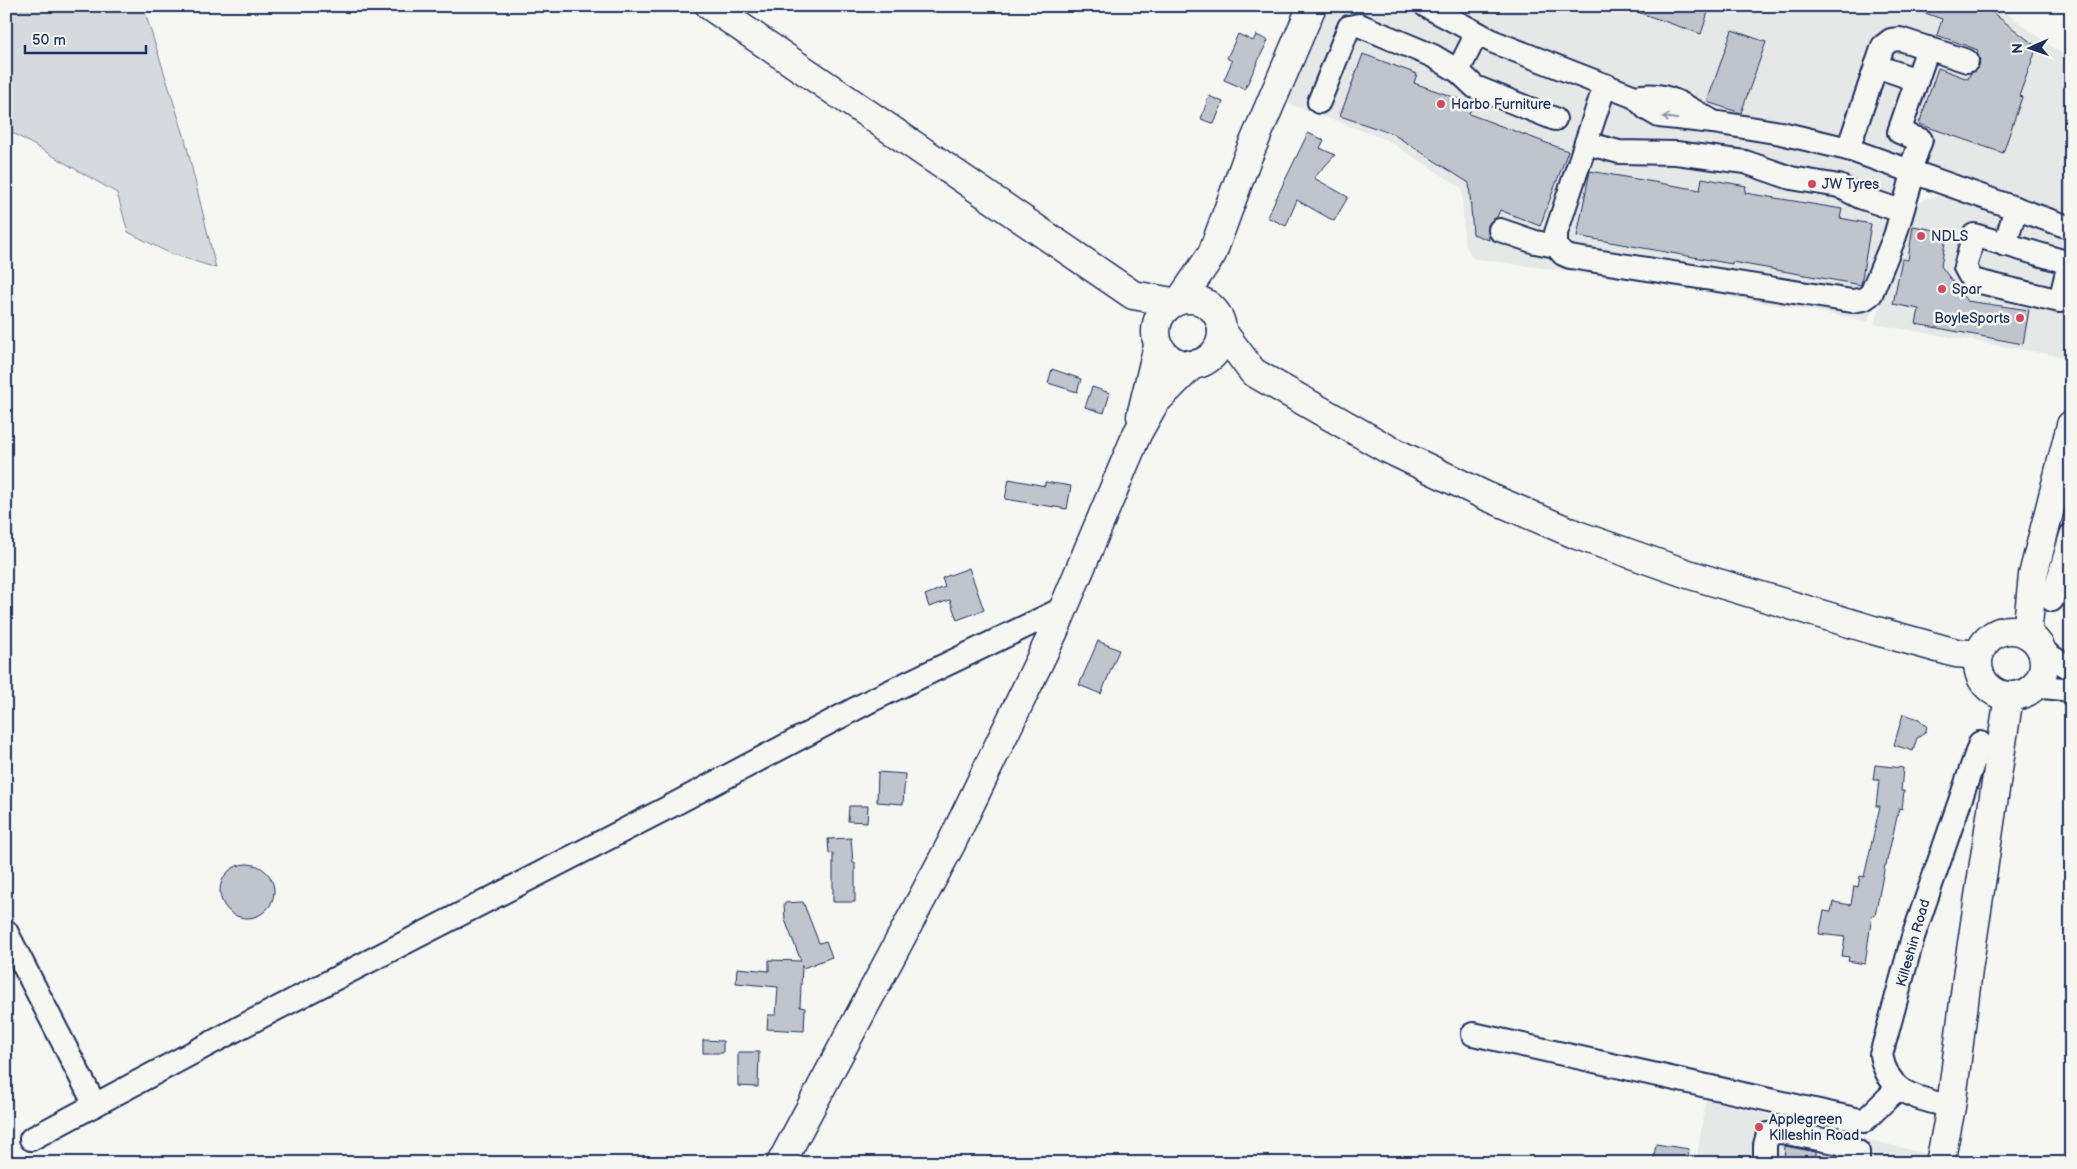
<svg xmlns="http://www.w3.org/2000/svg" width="2077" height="1169" font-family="'Balsamiq Sans',sans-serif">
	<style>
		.built { fill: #e6e7e7 }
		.green { fill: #d6d9dd; stroke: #78849e }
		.building { fill: #c0c4cd; stroke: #1b2f5e }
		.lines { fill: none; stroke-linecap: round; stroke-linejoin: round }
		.minor-casing { stroke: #1b2f5e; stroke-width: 26 }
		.major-casing { stroke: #1b2f5e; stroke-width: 31 }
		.minor { stroke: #f6f6f2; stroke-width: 22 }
		.major { stroke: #f6f6f2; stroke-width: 28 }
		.oneway { stroke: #8892a8 }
		.poi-dot { fill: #d1495b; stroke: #f6f6f2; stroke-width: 2 }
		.labels { text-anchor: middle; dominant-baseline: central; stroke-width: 5; stroke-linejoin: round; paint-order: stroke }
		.poi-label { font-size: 14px; fill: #1b2f5e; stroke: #f6f6f2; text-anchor: start }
		.street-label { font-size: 14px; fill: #1b2f5e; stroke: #f6f6f2 }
	</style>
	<rect width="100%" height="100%" fill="#f6f6f2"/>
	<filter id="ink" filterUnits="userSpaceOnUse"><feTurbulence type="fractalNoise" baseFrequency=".02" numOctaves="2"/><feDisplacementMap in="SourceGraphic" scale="10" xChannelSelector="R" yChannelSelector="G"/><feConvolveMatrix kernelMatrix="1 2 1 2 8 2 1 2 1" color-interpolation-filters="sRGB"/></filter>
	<g filter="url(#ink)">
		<!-- built -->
		<g class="built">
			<path d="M1327,6H1997L2071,61V231L1917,176L1868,321L1651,283L1472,258L1464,241L1462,188L1387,140L1287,103Z"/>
			<path d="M1944,195L1991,209L2071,239V358L1874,324L1915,209L1924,199Z"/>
			<path d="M1706,1099L1927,1154L1926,1163H1696Z"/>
		</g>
		<!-- green -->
		<path class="green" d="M6,6H143L184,135L216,268L169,253L128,232L117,193L6,129Z"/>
		<!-- building -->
		<g class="building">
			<path d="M1627,6H1710L1701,34L1626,8Z"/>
			<path d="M1911,6H1984L2037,47L2019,96L2022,97L2003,153L1919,124L1938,68L1968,79L1970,74L1975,71L1979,66L1980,59L1977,53L1978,50L1937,35L1942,19L1911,8Z"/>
			<path d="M1732,30L1766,42L1741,113L1707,102Z"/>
			<path d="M1238,34L1253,41L1256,35L1268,40L1245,89L1224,80L1232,61L1227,58Z"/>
			<path d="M1363,54L1417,74L1414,83L1473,104L1469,114L1568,151L1540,226L1500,210L1497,217L1492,220L1488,225L1489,240L1473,234L1469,183L1393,134L1340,116Z"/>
			<path d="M1209,96L1223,102L1214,124L1201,119Z"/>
			<path d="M1308,133L1324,140L1320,148L1335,155L1314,178L1348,197L1334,221L1297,200L1286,226L1267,217Z"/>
			<path d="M1590,171L1700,190L1702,178L1746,186L1745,193L1842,209L1840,218L1871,224L1861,285L1732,262V264L1577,236Z"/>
			<path d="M1913,226L1947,232L1941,266L1967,301L2029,310L2023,344L1916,324L1919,309L1893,304L1902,259L1908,260Z"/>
			<path d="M1052,369L1081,379L1077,392L1048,383Z"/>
			<path d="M1092,387L1110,393L1104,413L1085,407Z"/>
			<path d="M1009,479L1045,486V482L1071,486L1067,509L1005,499Z"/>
			<path d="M969,568L984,610L957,620L950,600L929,607L925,595L945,587L942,578Z"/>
			<path d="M1098,641L1119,650L1101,694L1079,685Z"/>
			<path d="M1903,714L1919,719L1927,727L1925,733L1917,738L1913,751L1894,745Z"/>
			<path d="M1875,765L1903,768L1901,791H1904L1902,809L1899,808L1886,865H1885L1875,916L1872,915L1865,964L1848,961L1849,957L1842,956L1845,937L1819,934L1824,911L1831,912L1833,902L1851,905L1854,886L1858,887L1860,876L1864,877L1880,806H1876L1879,780H1873Z"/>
			<path d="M878,772L905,774L903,804L877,802Z"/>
			<path d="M849,806H868L867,822L848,821Z"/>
			<path d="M851,838L853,863H855V902H833V853L829,854L828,839Z"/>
			<circle cx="247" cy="891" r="27"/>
			<path d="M803,902L819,943L826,941L832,957L803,968L802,965L800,1007L805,1008L804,1031L767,1029L768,1015H776L778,987L736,983L737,968L769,971V960L801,961L785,920L784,903Z"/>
			<path d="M703,1040L723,1041V1053H703Z"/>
			<path d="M738,1052H759L758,1087L738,1086Z"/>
			<path d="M1656,1144L1689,1149L1687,1163H1653Z"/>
			<path d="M1785,1146L1816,1152V1163H1784Z"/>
		</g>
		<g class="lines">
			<!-- minor casing -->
			<g class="minor-casing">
				<g id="minor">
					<path d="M1426,6L1494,42L1635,97L1647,109L1659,116L1713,122L1781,133L1848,149L2071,228"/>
					<path d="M1876,66L1917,80"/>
					<path d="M1458,71L1477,33"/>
					<path d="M1635,97C1667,91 1683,105 1710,120"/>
					<path d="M1319,102L1349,27L1359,25L1433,56L1458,71L1475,87L1555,119"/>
					<path d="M1586,143L1619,152L1676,153L1745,162L1791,178L1839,186L1860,197L1901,211"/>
					<path d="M1848,149L1883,46L1891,40L1900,39L1967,61"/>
					<path d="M1910,170L1921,140L1899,132L1928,48"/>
					<path d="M1500,230L1535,242L1556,246L1563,254L1570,257L1852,301L1864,299L1871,294L1895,236L1914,171"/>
					<path d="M1974,235L2069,263L2060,301L1972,280L1965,267Z"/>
					<path d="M2005,245L2016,208"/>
					<path d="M1556,246V233L1605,85"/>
					<path d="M2052,600L2071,535"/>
					<path d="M2041,650L2071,669"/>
					<path d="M2034,686L2071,690"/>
					<path d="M6,931L95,1105"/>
					<path d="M1473,1034L1864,1121L1898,1088"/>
					<path d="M1951,1107C1917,1097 1889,1096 1881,1055L1913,937L1980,743"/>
					<path d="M31,1139L241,1027L669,807L872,700L1064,608"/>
					<path d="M1765,1163V1145L1768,1134L1781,1132L1840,1143L1858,1152V1163"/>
				</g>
			</g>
			<!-- major casing -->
			<g class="major-casing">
				<g id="major">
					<path d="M710,6L1133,295L1172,302"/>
					<circle cx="1189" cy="332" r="33"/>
					<path d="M1181,299L1212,254L1246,161L1312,6"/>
					<path d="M1222,331L1253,372L1386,448L1486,496L1577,535L1688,574L1873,630L1956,653L1979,655"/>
					<path d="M1141,416L1158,346"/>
					<circle cx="2011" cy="663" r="33"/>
					<path d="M2027,634L2033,575L2071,425"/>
					<path d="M781,1163L951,844L1054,631L1137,434L1155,402L1192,365"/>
					<path d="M1940,1163L1951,1107L1968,970L2009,696"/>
				</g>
			</g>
			<!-- minor -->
			<use href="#minor" class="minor"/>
			<!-- major -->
			<use href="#major" class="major"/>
		</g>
		<!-- one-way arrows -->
		<defs><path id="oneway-shaft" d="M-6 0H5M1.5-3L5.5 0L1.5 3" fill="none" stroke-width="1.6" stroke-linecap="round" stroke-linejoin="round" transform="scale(1.25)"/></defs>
		<use class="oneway" href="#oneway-shaft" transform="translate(1670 118) rotate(-171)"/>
	</g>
	<!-- markers -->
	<g class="poi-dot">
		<circle cx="1441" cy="104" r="5"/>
		<circle cx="1812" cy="184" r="5"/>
		<circle cx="1921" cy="236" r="5"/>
		<circle cx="1942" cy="289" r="5"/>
		<circle cx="2020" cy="318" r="5"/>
		<circle cx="1759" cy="1127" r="5"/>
	</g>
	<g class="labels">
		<!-- poi labels -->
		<g class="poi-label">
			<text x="1451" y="104">Harbo Furniture</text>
			<text x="1822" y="184">JW Tyres</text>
			<text x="1931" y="236">NDLS</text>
			<text x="1952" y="289">Spar</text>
			<text x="2010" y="318" text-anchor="end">BoyleSports</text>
			<text x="1769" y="1119">Applegreen<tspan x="1769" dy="16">Killeshin Road</tspan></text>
		</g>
		<!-- street labels -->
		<g class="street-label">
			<text transform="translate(1913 943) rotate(-74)">Killeshin Road</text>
		</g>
	</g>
	<!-- margin -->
	<rect width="2077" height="1169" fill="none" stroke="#f6f6f2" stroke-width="25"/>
	<rect x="12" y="12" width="2052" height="1144" fill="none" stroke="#1b2f5e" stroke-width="2" filter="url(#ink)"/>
	<!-- north arrow -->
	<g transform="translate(2030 48) rotate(268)" stroke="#f6f6f2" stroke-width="4" paint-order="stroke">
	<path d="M0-4L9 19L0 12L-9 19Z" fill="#1b2f5e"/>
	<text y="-8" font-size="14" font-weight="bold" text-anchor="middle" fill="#1b2f5e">N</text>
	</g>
	<!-- scale -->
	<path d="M25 45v8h121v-8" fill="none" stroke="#1b2f5e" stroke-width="2.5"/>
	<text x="32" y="45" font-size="15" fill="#1b2f5e" stroke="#f6f6f2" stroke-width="4" paint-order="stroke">50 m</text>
</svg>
